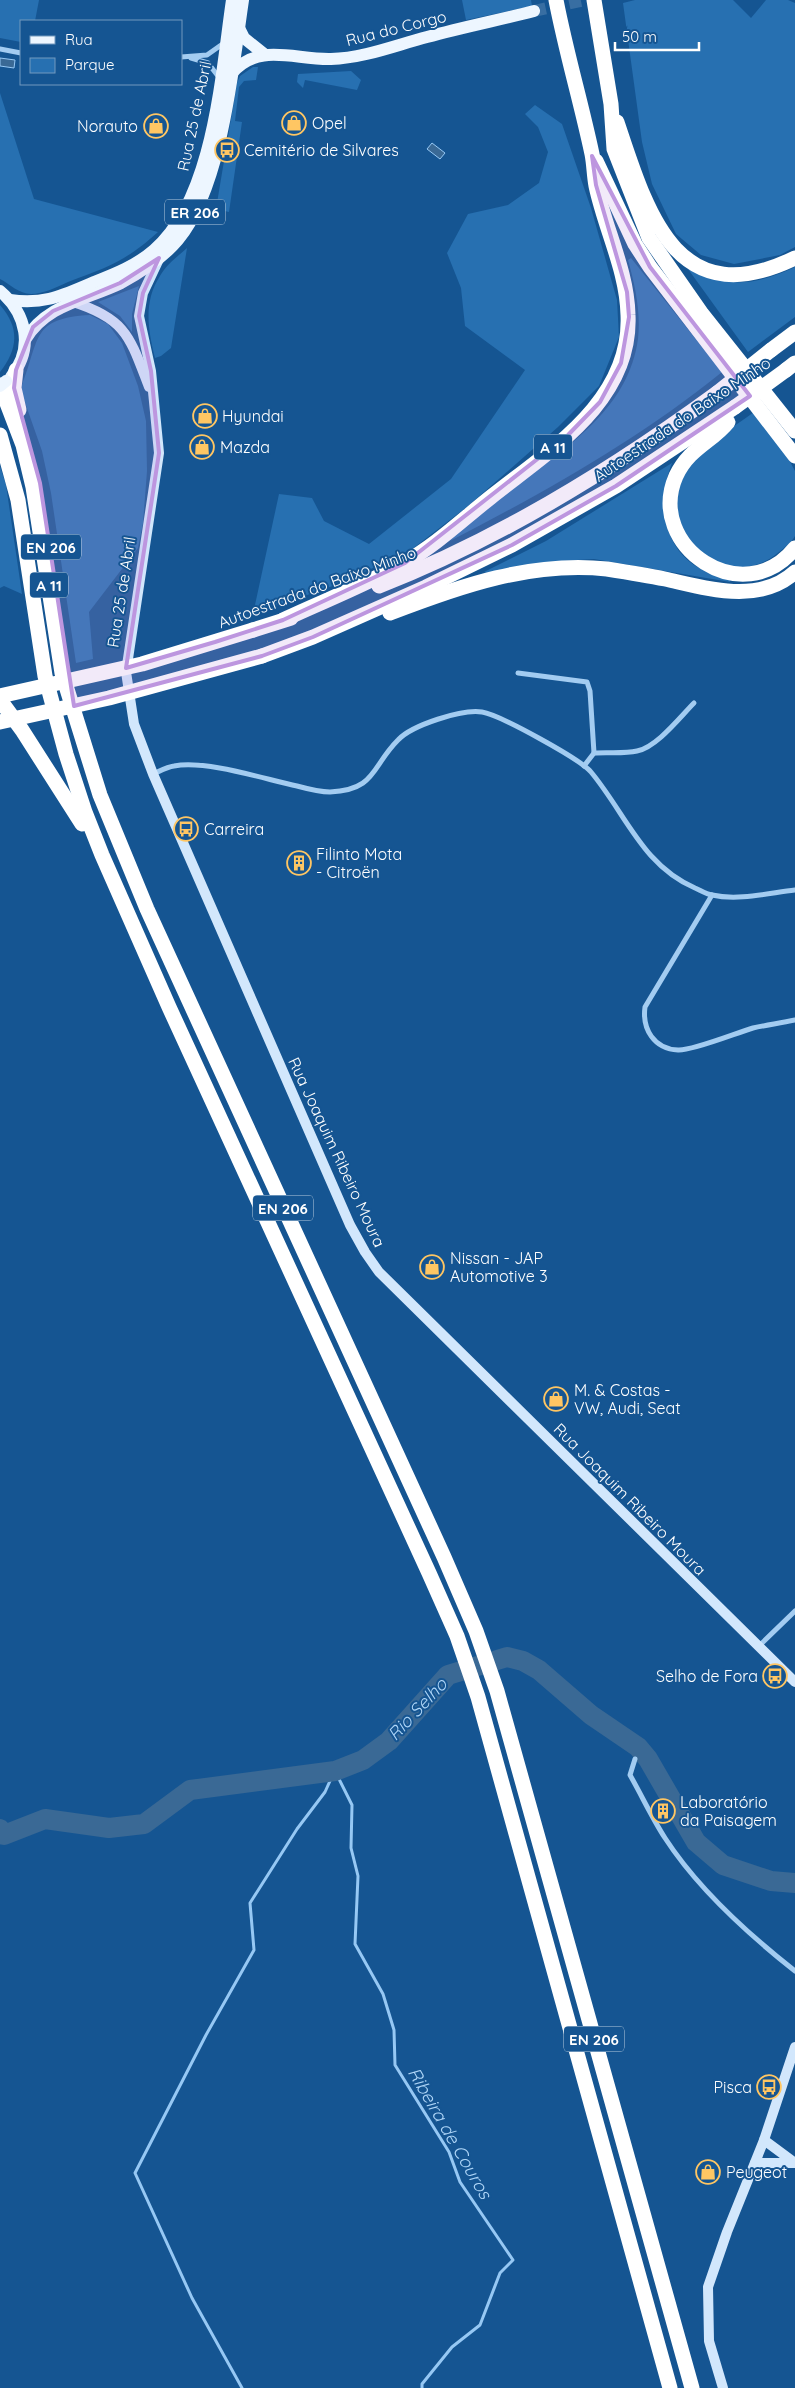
<svg xmlns="http://www.w3.org/2000/svg" width="795" height="2388" font-family="Quicksand,sans-serif">
	<style>
		.green { fill: #2770b1 }
		.water { fill: #3a6995; stroke: #96c8f4 }
		.lines { fill: none; stroke-linecap: round; stroke-linejoin: round }
		.stream { stroke: #96c8f4; stroke-width: 3 }
		.river { stroke: #3a6995; stroke-width: 20 }
		.primary-tunnel { stroke: #386ea2; stroke-width: 12; stroke-dasharray: 12 6; stroke-linecap: butt }
		.street { stroke: #a3ccf1; stroke-width: 5 }
		.secondary { stroke: #d2e7fc; stroke-width: 10 }
		.primary { stroke: #edf6ff; stroke-width: 12 }
		.highway { stroke: #fff; stroke-width: 15 }
		.primary-bridge { stroke: #edf6ff; stroke-width: 12 }
		.highway-bridge { stroke: #fff; stroke-width: 15 }
		.marked { fill: #bd96df; fill-opacity: 0.2; stroke: #bd96df; stroke-width: 4; stroke-linejoin: round }
		.labels { text-anchor: middle; dominant-baseline: central; stroke-width: 4; stroke-linejoin: round; paint-order: stroke }
		.shield { fill: #155592; stroke: #b9ccde; stroke-width: 1 }
		.shield-label { font-size: 15px; font-weight: bold; fill: #fff }
		.street-label { font-size: 16px; fill: #fff; stroke: #155592 }
		.poi-label { font-size: 16px; fill: #fff; stroke: #155592; text-anchor: start }
		.water-label { font-size: 18px; font-style: italic; fill: #afd6f8; stroke: #155592 }
	</style>
	<rect width="100%" height="100%" fill="#155592"/>
	<!-- green -->
	<g class="green">
		<path d="M0,0H39L35,21H21V42L0,38Z"/>
		<path d="M462,0H531L532,6L466,20Z"/>
		<path d="M635,0H733L751,18L766,0H788L795,3V247L780,255L734,264L701,255L676,234L652,184L642,142L623,3Z"/>
		<path d="M253,67H258L256,80L244,81L239,87L235,121L242,122L229,212L216,209L237,83L240,76Z"/>
		<path d="M351,71L361,80L357,90L305,80L303,88L297,82L298,74Z"/>
		<path d="M0,93L34,199L158,232C126,261 108,267 68,282C57,287 43,294 31,294C19,294 10,284 0,279Z"/>
		<path d="M535,105L562,124L591,208L617,300L619,337L599,386L558,427L468,506L411,550L341,583L253,614L279,494L312,498L324,521L369,544L451,479L525,370L465,326L461,288L447,253L468,214L508,205L539,183L548,152L538,127L525,114Z"/>
		<path d="M187,248L171,348L161,356L155,358C148,330 143,302 160,276C166,265 178,256 187,248Z"/>
		<path d="M631,258L722,372C638,440 545,492 450,541L461,529C484,511 507,493 531,475C578,439 629,403 638,339C641,312 635,285 628,260Z"/>
		<path d="M795,267V317L748,352L688,269C729,288 754,286 795,267Z"/>
		<path d="M139,286L132,314V332L120,316L98,302Z"/>
		<path d="M0,305C20,328 18,349 0,372Z"/>
		<path d="M90,315L108,324L122,343L138,386L146,421L147,471L143,523L138,548L89,612L93,659L76,663L51,493L42,451L22,394V385C40,339 31,318 90,315Z"/>
		<path d="M754,412L787,456L795,471V536C791,543 785,547 779,552C725,598 652,530 686,472C700,447 731,429 754,412Z"/>
		<path d="M672,463C658,498 661,542 694,565C705,572 719,575 731,578L730,582L594,559L559,561L488,573L484,572L546,541Z"/>
		<path d="M0,466L6,485L22,594L4,586L0,588Z"/>
	</g>
	<!-- water -->
	<g class="water">
		<path d="M0,58L15,60L14,68L0,66Z"/>
		<path d="M432,143L445,153L440,159L427,149Z"/>
	</g>
	<g class="lines">
		<!-- stream -->
		<g class="stream">
			<path d="M335,1771L352,1805L351,1848L358,1876L355,1944L383,1994L394,2030L395,2065L449,2152L460,2182L513,2260L500,2273L480,2325L452,2347L422,2384V2388"/>
			<path d="M242,2388L192,2298L135,2173L206,2035L254,1950L250,1903L297,1829L325,1792L334,1772"/>
		</g>
		<!-- river -->
		<path class="river" d="M0,1829L4,1835L45,1819L109,1828L144,1824L190,1790L335,1771L363,1760L389,1741L448,1675L507,1657L523,1661L539,1670L591,1715L638,1747L648,1759L696,1842L723,1865L771,1881L795,1883"/>
		<!-- primary-tunnel -->
		<path class="primary-tunnel" d="M534,11L585,0"/>
		<!-- street -->
		<g class="street">
			<path d="M0,49L21,53"/>
			<path d="M181,57L207,55L224,43"/>
			<path d="M191,58L208,63L218,76"/>
			<path d="M518,673L587,682L590,691L594,753L584,766"/>
			<path d="M594,753C608,752 624,754 637,751C657,747 680,717 694,703"/>
			<path d="M153,774C160,771 167,767 174,766C207,760 264,779 297,786C308,789 319,792 330,792C376,790 371,767 398,740C412,725 462,709 482,712C500,715 580,759 591,772C626,814 642,865 695,888C700,890 706,894 712,895C738,901 769,893 795,890"/>
			<path d="M712,895L645,1007C642,1029 654,1049 678,1050C692,1051 736,1033 753,1028C767,1025 781,1023 795,1020"/>
			<path d="M758,1647L795,1611"/>
			<path d="M635,1759L630,1775C642,1796 652,1818 665,1838C698,1889 748,1934 795,1971"/>
		</g>
		<!-- secondary -->
		<g class="secondary">
			<path d="M159,259L143,293L139,316L151,371L159,453L126,672L134,724L153,774L350,1225L365,1252L379,1272L795,1682"/>
			<path d="M73,302C127,319 130,338 149,387"/>
			<path d="M764,2140L795,2163"/>
			<path d="M755,2163H795"/>
			<path d="M723,2388L709,2341L708,2287L727,2232L764,2140L795,2047"/>
		</g>
		<!-- primary -->
		<g class="primary">
			<path d="M239,28L244,38L264,54"/>
			<path d="M232,73C259,42 294,60 331,59C364,58 396,45 427,37C463,27 499,20 534,11"/>
			<path d="M0,291C27,314 34,348 11,377"/>
			<path d="M10,300C45,305 63,295 94,282C115,274 137,265 154,250C214,198 221,74 232,0"/>
			<path d="M25,340C46,304 86,300 121,283C141,272 163,258 178,240C222,187 233,67 243,0"/>
		</g>
		<!-- highway -->
		<g class="highway">
			<path d="M594,0L611,104L614,149L649,238L702,314L795,431"/>
			<path d="M617,122C647,212 676,316 795,258"/>
			<path d="M596,161L635,244L650,267L795,456"/>
			<path d="M771,350L795,332"/>
			<path d="M16,370L14,388L19,410"/>
			<path d="M786,370L795,363"/>
			<path d="M0,385L23,445L33,487L62,673L100,795L147,909L444,1557L476,1631L497,1691L692,2388"/>
			<path d="M728,422C712,442 689,448 676,476C645,547 744,612 795,548"/>
			<path d="M0,435L18,500L45,676L66,754L85,812L102,855L169,1007L429,1573L457,1636L478,1697L670,2388"/>
			<path d="M379,586C500,539 613,469 717,393"/>
			<path d="M390,613C460,586 531,561 607,569C626,572 645,575 665,579C706,588 759,605 795,572"/>
			<path d="M283,620C323,601 366,585 404,563C436,545 462,520 491,497C550,450 632,401 628,315C627,270 605,229 596,186C594,175 594,164 592,154C581,102 566,52 556,0"/>
			<path d="M253,630L291,618"/>
			<path d="M262,656L313,637L426,587L512,545L616,486L735,407"/>
			<path d="M0,700L22,730L82,824"/>
		</g>
		<!-- primary-bridge -->
		<path class="primary-bridge" d="M0,386L6,381"/>
		<!-- highway-bridge -->
		<g class="highway-bridge">
			<path d="M717,393L771,350"/>
			<path d="M735,407L786,370"/>
			<path d="M0,696L142,664L253,630"/>
			<path d="M0,722L109,698L262,656"/>
		</g>
	</g>
	<!-- marked area -->
	<path class="marked" d="M592,156L650,267L750,396L616,486L512,545L313,637L262,656L74,706L40,483L14,388L16,370L33,327L53,311L120,283L159,258L143,293L139,316L151,371L159,453L126,668L215,642L283,620L405,563L568,435L600,402L621,363L629,317L627,292L596,185Z"/>
	<!-- icons -->
	<defs>
		<g id="shop-ring" transform="scale(1.25)"><circle r="9.5" fill="#155592" stroke="#ffc663" stroke-width="1.5"/><path d="M-5-2.5h2.3a2.7 3.5 0 0 1 5.4 0H5L5.5 6h-11ZM-1.5-2.5h3a1.5 2.3 0 0 0-3 0Z" fill="#ffc663"/></g>
		<g id="bus-ring" transform="scale(1.25)"><circle r="9.5" fill="#155592" stroke="#ffc663" stroke-width="1.5"/><path d="M-5-6H5V4H4V6H2V4H-2V6H-4V4H-5ZM-3.5-4V0h7V-4ZM-3.5 1.2v1.5H-2V1.2ZM2 1.2v1.5H3.5V1.2Z" fill="#ffc663"/></g>
		<g id="building-ring" transform="scale(1.25)"><circle r="9.5" fill="#155592" stroke="#ffc663" stroke-width="1.5"/><path d="M-4-6H4V6H1V3H-1V6H-4ZM-2.5-4.3h1.7v1.8h-1.7ZM.8-4.3h1.7v1.8H.8ZM-2.5-1h1.7V.8h-1.7ZM.8-1h1.7V.8H.8Z" fill="#ffc663"/></g>
	</defs>
	<g fill-rule="evenodd">
		<use href="#shop-ring" x="294" y="123"/>
		<use href="#shop-ring" x="156" y="126"/>
		<use href="#bus-ring" x="227" y="150"/>
		<use href="#shop-ring" x="205" y="416"/>
		<use href="#shop-ring" x="202" y="447"/>
		<use href="#bus-ring" x="186" y="829"/>
		<use href="#building-ring" x="299" y="863"/>
		<use href="#shop-ring" x="432" y="1267"/>
		<use href="#shop-ring" x="556" y="1399"/>
		<use href="#bus-ring" x="775" y="1676"/>
		<use href="#building-ring" x="663" y="1811"/>
		<use href="#bus-ring" x="769" y="2087"/>
		<use href="#shop-ring" x="708" y="2172"/>
	</g>
	<g class="labels">
		<!-- shield labels -->
		<g class="shield">
			<rect x="165" y="199.5" width="60" height="25" rx="4"/>
			<rect x="534" y="434.5" width="38" height="25" rx="4"/>
			<rect x="21" y="534.5" width="60" height="25" rx="4"/>
			<rect x="30" y="572.5" width="38" height="25" rx="4"/>
			<rect x="253" y="1195.5" width="60" height="25" rx="4"/>
			<rect x="564" y="2026.5" width="60" height="25" rx="4"/>
		</g>
		<g class="shield-label">
			<text x="195" y="212">ER 206</text>
			<text x="553" y="447">A 11</text>
			<text x="51" y="547">EN 206</text>
			<text x="49" y="585">A 11</text>
			<text x="283" y="1208">EN 206</text>
			<text x="594" y="2039">EN 206</text>
		</g>
		<!-- street labels -->
		<g class="street-label">
			<text transform="translate(396 28) rotate(-14)">Rua do Corgo</text>
			<text transform="translate(194 116) rotate(-78)">Rua 25 de Abril</text>
			<text transform="translate(682 419) rotate(-34)">Autoestrada do Baixo Minho</text>
			<text transform="translate(317 587) rotate(-20)">Autoestrada do Baixo Minho</text>
			<text transform="translate(121 592) rotate(-81)">Rua 25 de Abril</text>
			<text transform="translate(337 1152) rotate(65)">Rua Joaquim Ribeiro Moura</text>
			<text transform="translate(630 1499) rotate(45)">Rua Joaquim Ribeiro Moura</text>
		</g>
		<!-- poi labels -->
		<g class="poi-label">
			<text x="312" y="123">Opel</text>
			<text x="138" y="126" text-anchor="end">Norauto</text>
			<text x="244" y="150">Cemitério de Silvares</text>
			<text x="222" y="416">Hyundai</text>
			<text x="220" y="447">Mazda</text>
			<text x="204" y="829">Carreira</text>
			<text x="316" y="854">Filinto Mota<tspan x="316" dy="18">- Citroën</tspan></text>
			<text x="450" y="1258">Nissan - JAP<tspan x="450" dy="18">Automotive 3</tspan></text>
			<text x="574" y="1390">M. &amp; Costas -<tspan x="574" dy="18">VW, Audi, Seat</tspan></text>
			<text x="758" y="1676" text-anchor="end">Selho de Fora</text>
			<text x="680" y="1802">Laboratório<tspan x="680" dy="18">da Paisagem</tspan></text>
			<text x="752" y="2087" text-anchor="end">Pisca</text>
			<text x="726" y="2172">Peugeot</text>
		</g>
		<!-- water labels -->
		<g class="water-label">
			<text transform="translate(417 1709) rotate(-47)">Rio Selho</text>
			<text transform="translate(450 2133) rotate(60)">Ribeira de Couros</text>
		</g>
	</g>
	<!-- legend -->
	<rect x="20" y="20" width="162" height="65" fill="#155592" stroke="#7399be"/>
	<rect x="30" y="36" width="25" height="8" fill="#edf6ff" stroke="#7399be"/>
	<text x="65" y="45" font-size="15" fill="#ffffff">Rua</text>
	<rect x="30" y="58" width="25" height="15" fill="#2770b1" stroke="#7399be"/>
	<text x="65" y="70" font-size="15" fill="#ffffff">Parque</text>
	<!-- scale -->
	<path d="M615 42v8h84v-8" fill="none" stroke="#ffffff" stroke-width="2.5"/>
	<text x="622" y="42" font-size="15" fill="#ffffff" stroke="#155592" stroke-width="4" paint-order="stroke">50 m</text>
</svg>
